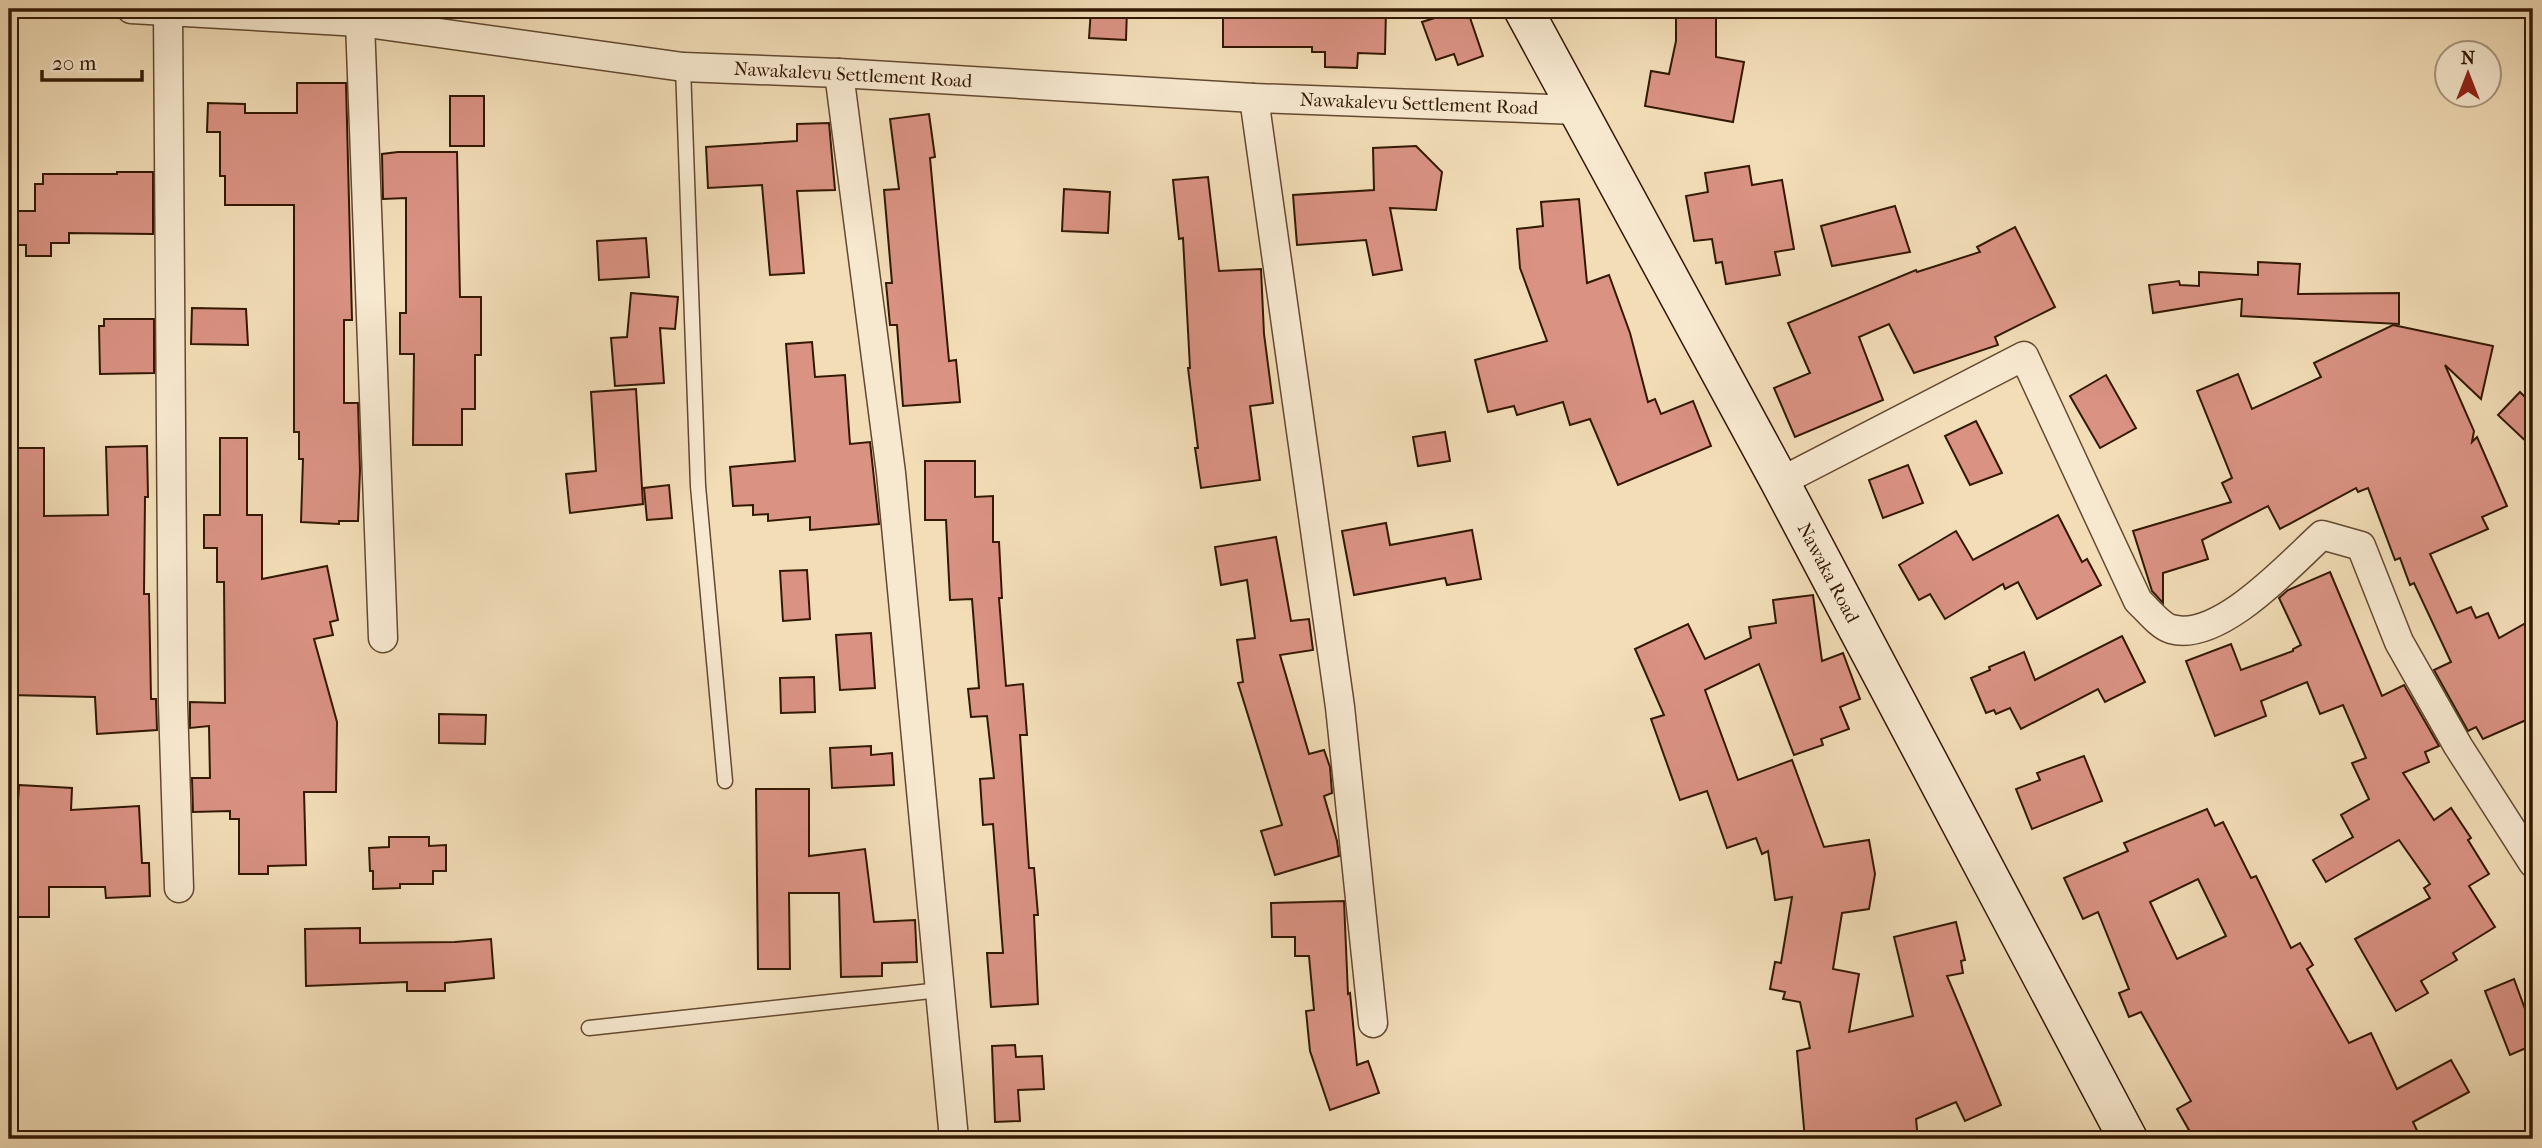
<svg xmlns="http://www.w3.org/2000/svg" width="2542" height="1148" font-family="'IM FELL French Canon',serif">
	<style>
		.building { fill: #da9283; stroke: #331804; stroke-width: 2; fill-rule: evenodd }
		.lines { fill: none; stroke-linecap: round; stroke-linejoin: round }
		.lane-casing { stroke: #634931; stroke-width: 17 }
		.street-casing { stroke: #634931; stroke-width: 31 }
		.secondary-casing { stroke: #331804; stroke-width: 41 }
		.lane { stroke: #f7e9d0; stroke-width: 14 }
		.street { stroke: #f7e9d0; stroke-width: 28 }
		.secondary { stroke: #f7e9d0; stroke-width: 38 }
		.labels { text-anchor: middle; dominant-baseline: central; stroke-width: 5; stroke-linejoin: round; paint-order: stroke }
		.street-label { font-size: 19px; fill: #331804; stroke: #f7e9d0 }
	</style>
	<rect width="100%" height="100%" fill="#f2ddb7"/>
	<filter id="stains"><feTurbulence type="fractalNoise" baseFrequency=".00286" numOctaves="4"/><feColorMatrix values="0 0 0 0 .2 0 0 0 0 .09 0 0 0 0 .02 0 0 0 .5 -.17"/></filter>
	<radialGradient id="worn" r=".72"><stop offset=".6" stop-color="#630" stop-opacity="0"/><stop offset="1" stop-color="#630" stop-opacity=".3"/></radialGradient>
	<!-- building -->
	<g class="building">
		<path d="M1091,9H1127L1126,40L1089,38Z"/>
		<path d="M1223,9H1386L1385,54L1358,53L1357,68L1325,67V52H1312V47H1223Z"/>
		<path d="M1463,9H1467L1483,56L1458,65L1454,54L1436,60L1422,22Z"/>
		<path d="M1676,9H1716V57L1744,62L1733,122L1645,106L1651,71L1669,74L1676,41Z"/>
		<path d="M297,83H346L352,320H344V403H358L360,470L358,521H339V524L301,522L303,459H299V432H294V205H225V176H220V132H207L208,103L245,104V113H297Z"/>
		<rect x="450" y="96" width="34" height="50"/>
		<path d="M929,114L935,157L930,158L949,361L956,360L960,402L903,406L897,325H890L886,283H892L884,190L899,189L890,119Z"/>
		<path d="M829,123L835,190L797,191L804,273L770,275L762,185L708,188L706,147L797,141V124Z"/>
		<path d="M1416,146L1442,172L1436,210L1390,208L1402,270L1373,275L1366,240L1297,245L1293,195L1374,190L1373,148Z"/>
		<path d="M398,152H457L460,297H481V355H475V409H462V445H413L414,354H400V313H406V198L383,199L382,154Z"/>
		<path d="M1749,166L1752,185L1782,180L1794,249L1775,252L1780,275L1726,284L1722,262L1716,263L1712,239L1694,241L1686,196L1708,192L1705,173Z"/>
		<path d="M117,172H153V234L69,233V243H51V256H26V245H13V211H35V184H43V174H117Z"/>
		<path d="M1208,177L1219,271L1261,269L1264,334L1273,403L1250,406L1260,480L1201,488L1195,448H1198L1188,368H1190L1183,238L1179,239L1173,180Z"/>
		<path d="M1064,189L1110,192L1108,233L1062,231Z"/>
		<path d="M1579,199L1587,283L1609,275L1630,333L1648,402L1655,399L1661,414L1693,401L1711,446L1618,485L1590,419L1570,425L1563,402L1517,415L1514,406L1488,412L1475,360L1547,341L1520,268L1517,229L1543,226L1541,202Z"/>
		<path d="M1895,206L1910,252L1832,266L1821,226Z"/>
		<path d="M2015,227L2055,307L1995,337L1998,345L1914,373L1889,324L1859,337L1883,400L1795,437L1774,388L1810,373L1788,323L1916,270L1917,272L1980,252L1977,247Z"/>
		<path d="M646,238L649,277L599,280L597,241Z"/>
		<path d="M2258,262L2300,264L2298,294L2399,293V324L2241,316L2242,299H2239L2153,313L2149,285L2179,281L2180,285L2199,286V272L2258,275Z"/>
		<path d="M631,293L678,297L675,329L660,328L664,383L615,386L611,338L627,337Z"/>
		<path d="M192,308L246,309L248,345L191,344Z"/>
		<path d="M104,319H154V373L100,374L99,326H104Z"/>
		<path d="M2393,325L2493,346L2481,399L2445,365L2474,431L2472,442L2477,437L2507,506L2482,517L2488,529L2430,554L2457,613L2471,607L2476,618L2488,613L2499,638L2533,619V717L2483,739L2476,727L2468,731L2434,670L2451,662L2414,583L2410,585L2400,558L2395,560L2368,488L2358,492L2356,488L2280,529L2268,506L2202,540L2208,559L2163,573V603L2152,591L2133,531L2231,502L2222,483L2232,478L2197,391L2238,374L2252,409L2321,377L2314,363Z"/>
		<path d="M812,342L815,377L845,375L850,444L870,442L879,524L810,530V517L768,521V514L753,515V505L733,506L730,467L795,461L786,344Z"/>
		<path d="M2106,375L2136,428L2100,448L2070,396Z"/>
		<path d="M636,389L643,504L570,513L566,474L596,471L591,392Z"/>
		<path d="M2520,392L2533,405V448L2498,415Z"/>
		<path d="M1976,421L2002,473L1970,485L1945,436Z"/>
		<path d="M1445,432L1450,461L1418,466L1413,437Z"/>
		<path d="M220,438H247V515H262V579L327,566L338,620L330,622L333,635L314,639L337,722L336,792H304L306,865L268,866V874H239V819H230V811L193,812L192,778H210L209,726L190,728V702L225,703L224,582H217V548H204V515H220Z"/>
		<path d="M147,446L148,497H145L144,594H149L151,699H156L157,730L97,734L95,697L9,695V588H17L16,530H9V448H44V516L108,515L106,447Z"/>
		<path d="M925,461H975V497L993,496V542H999L1002,598H999L1006,686L1023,684L1027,735H1020L1029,868H1034L1038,915H1034L1038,1004L991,1007L987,953H1003L993,824L983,825L980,779L994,778L987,716L971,717L968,689L979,688L972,599L950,600L946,520H925Z"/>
		<path d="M1908,465L1923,503L1883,518L1869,480Z"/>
		<path d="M669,485L672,518L647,520L644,488Z"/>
		<path d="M2058,515L2082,562L2087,559L2101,585L2037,619L2018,582L2005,589L2003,584L1945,619L1930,594L1919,600L1899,565L1956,531L1973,560Z"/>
		<path d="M1386,523L1390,545L1472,530L1481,579L1447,585L1445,578L1354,595L1342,531Z"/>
		<path d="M1276,537L1291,621L1309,619L1313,650L1280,655L1309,754L1324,750L1330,767L1332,793L1324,796L1337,841L1339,856L1275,875L1261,831L1282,825L1238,683L1243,682L1237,640L1255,638L1247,580L1221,585L1215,547Z"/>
		<path d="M807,570L810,619L783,621L780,571Z"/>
		<path d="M2330,572L2382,696L2404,685L2439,746L2425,752L2429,762L2403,773L2434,820L2451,808L2471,838L2468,840L2489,874L2469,886L2495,927L2453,953L2457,960L2421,981L2428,993L2396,1011L2355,939L2430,898L2424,888L2430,884L2399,840L2326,882L2313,860L2353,837L2341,815L2369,799L2352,763L2366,758L2343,705L2320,714L2307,682L2261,701L2266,716L2215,736L2186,661L2231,644L2241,670L2293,651V649L2301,645L2279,598L2288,590Z"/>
		<path d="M1813,595L1822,661L1843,653L1860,699L1840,707L1849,729L1821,739L1823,745L1794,755L1759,664L1705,690L1738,780L1792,760L1824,847L1869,840L1875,874L1869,909L1842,913L1833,969L1859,974L1849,1032L1913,1016L1894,937L1956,922L1965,960L1961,961L1963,973L1947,976L2001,1105L1965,1121L1956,1102L1916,1119L1918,1139H1805L1797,1051L1810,1048L1800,1002L1783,999L1785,992L1770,989L1775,962L1781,963L1792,897L1775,900L1768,851L1762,854L1756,838L1727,848L1707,791L1680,800L1651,719L1664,715L1635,649L1688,624L1705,659L1751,638L1749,627L1776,623L1773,600Z"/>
		<path d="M871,633L875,688L840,690L836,635Z"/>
		<path d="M2122,636L2145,682L2105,702L2098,689L2021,729L2010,708L1996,714L1994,710L1986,713L1971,678L1990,670L1989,667L2024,652L2035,680Z"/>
		<path d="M814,677L815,712L781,713L780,678Z"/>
		<path d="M439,714L486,715L485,744L439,743Z"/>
		<path d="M871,746V755L892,753L894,785L832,788L830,748Z"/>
		<path d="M2084,756L2102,801L2032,829L2016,789L2040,780L2037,773Z"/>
		<path d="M19,785L72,788L71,810L139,806L142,863H149L150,896L106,898L105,887H49V917H9V864H14Z"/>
		<path d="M756,789H809V856L865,849L874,922L915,920L917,962L882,963V976L841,977L839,893H789L790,969H758Z"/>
		<path d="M2207,809L2215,826L2223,822L2251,878L2256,876L2291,948L2300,943L2313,965L2307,969L2349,1043L2371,1033L2397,1089L2451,1060L2469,1092L2413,1122L2421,1139H2194L2177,1109L2191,1101L2141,1012L2129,1017L2119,993L2129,989L2098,912L2083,919L2064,878L2128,851L2124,843ZM2198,879L2226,936L2177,959L2150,902Z"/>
		<path d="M389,837H429V846L446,845V871H433V884H400V888L373,889V871H370L369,848L389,847Z"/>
		<path d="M1344,901L1348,994L1350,993L1357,1065L1368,1061L1379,1093L1330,1110L1310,1051L1306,1011L1314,1010L1309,956H1295V937H1272L1271,903Z"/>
		<path d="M360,928V943L455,942L491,939L494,978L445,983V991H407V982L306,986L305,929Z"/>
		<path d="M2514,979L2525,1009L2533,1006V1045L2510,1055L2485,991Z"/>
		<path d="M1015,1045L1016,1057L1042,1056L1044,1089L1018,1090L1020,1121L995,1122L992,1046Z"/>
	</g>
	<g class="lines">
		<!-- lane casing -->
		<g class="lane-casing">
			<g id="lane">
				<path d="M683,67L698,486L725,781"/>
				<path d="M589,1028L940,990"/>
			</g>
		</g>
		<!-- street casing -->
		<g class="street-casing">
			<g id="street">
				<path d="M131,9L360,22L683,67L839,73L1254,98L1577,110"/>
				<path d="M168,12L173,704L179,888"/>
				<path d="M360,22L383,638"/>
				<path d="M839,73L891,473L954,1139"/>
				<path d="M1254,98L1340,707L1373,1023"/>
				<path d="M1780,482L2024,356L2138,601C2147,609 2160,626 2171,629C2219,643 2289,565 2322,535L2361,546L2399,642L2458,746L2533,863"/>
			</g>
		</g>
		<!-- secondary casing -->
		<g class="secondary-casing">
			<path id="secondary" d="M1523,9L1780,482L2128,1139"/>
		</g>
		<!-- lane -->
		<use href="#lane" class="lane"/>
		<!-- street -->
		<use href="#street" class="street"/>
		<!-- secondary -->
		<use href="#secondary" class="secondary"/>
	</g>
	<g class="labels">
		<!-- street labels -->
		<g class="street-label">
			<text transform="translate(853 75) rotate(3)">Nawakalevu Settlement Road</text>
			<text transform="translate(1419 104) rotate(2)">Nawakalevu Settlement Road</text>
			<text transform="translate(1828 573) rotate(62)">Nawaka Road</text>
		</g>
	</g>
	<!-- margin -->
	<rect width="2542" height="1148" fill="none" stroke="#f2ddb7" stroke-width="35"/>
	<rect x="10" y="10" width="2521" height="1127" fill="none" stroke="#331804" stroke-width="3.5"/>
	<rect x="18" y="18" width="2507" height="1113" fill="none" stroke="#331804" stroke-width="2"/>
	<!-- north arrow -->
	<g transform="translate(2468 74)"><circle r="33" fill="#f7e9d0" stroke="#a9957e" stroke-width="2"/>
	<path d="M0-5L12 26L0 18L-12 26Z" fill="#8f2418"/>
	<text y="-10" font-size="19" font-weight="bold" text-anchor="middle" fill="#331804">N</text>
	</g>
	<!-- scale -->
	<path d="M42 70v10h100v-10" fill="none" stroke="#331804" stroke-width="3.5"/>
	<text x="52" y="70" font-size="21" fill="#331804" stroke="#f7e9d0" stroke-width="5" paint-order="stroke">20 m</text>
	<rect width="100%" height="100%" filter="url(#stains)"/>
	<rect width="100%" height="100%" fill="url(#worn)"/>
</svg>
